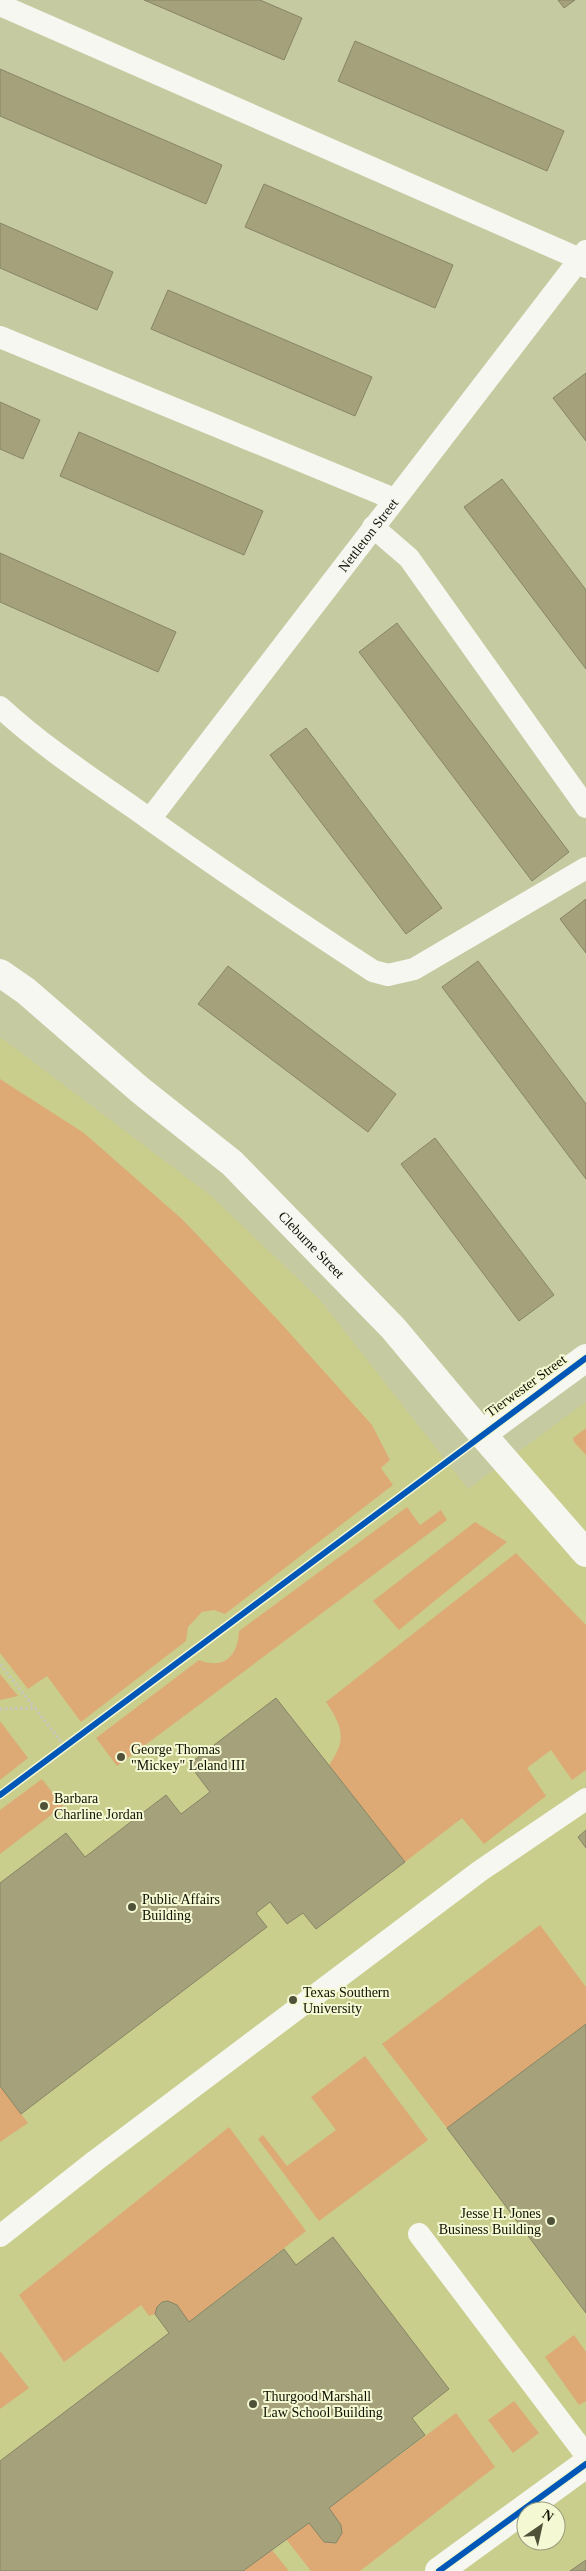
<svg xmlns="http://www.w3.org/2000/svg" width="586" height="2571" font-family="Georgia,serif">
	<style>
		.built { fill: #c9ce8c; fill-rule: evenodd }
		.green { fill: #ddaa75 }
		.building { fill: #a4a17b; stroke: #878567 }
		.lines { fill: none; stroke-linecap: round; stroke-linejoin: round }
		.path { stroke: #c7c8bc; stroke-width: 3; stroke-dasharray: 2.5 2.5; stroke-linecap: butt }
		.service { stroke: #f6f7f1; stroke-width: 22 }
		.minor { stroke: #f6f7f1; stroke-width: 28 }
		.tertiary { stroke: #f6f7f1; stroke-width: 28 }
		.secondary { stroke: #f6f7f1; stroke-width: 28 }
		.cycleway-casing { stroke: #f5f9d3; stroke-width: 9 }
		.cycleway { stroke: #0057b8; stroke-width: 6 }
		.poi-dot { fill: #4f5138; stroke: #f5f9d3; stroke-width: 2 }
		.labels { text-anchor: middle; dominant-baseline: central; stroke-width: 4; stroke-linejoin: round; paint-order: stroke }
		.street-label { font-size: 14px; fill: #0f1000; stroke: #f5f9d3 }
		.poi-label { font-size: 14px; fill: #0f1000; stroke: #f5f9d3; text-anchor: start }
	</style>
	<rect width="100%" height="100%" fill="#c6caa0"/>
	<!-- built -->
	<path class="built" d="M0,1037L211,1196L320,1300L468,1489L586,1402V2571H0ZM526,2511H556V2541H526Z"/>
	<!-- green -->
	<g class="green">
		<path d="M0,1079L84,1133L183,1220L278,1320L372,1425L390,1460L381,1468L393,1485L225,1614L214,1610L202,1612L188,1627L186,1641L81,1722L47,1676L28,1689L0,1653Z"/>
		<path d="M586,1428V1455L574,1442L573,1438Z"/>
		<path d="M407,1507L420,1525L441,1510L447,1520L117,1766L96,1738L199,1660C224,1670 238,1656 239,1631Z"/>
		<path d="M475,1522L507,1542L399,1630L373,1601Z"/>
		<path d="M516,1553L586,1625V1770L572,1780L551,1750L527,1768L546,1796L484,1844L462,1818L405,1862L329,1765C347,1740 343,1727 326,1702Z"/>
		<path d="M0,1674L18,1696L0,1700Z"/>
		<path d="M0,1721L28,1758L0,1780Z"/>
		<path d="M42,1779L63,1806L0,1854V1810Z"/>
		<path d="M540,1925L586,1987V2024L447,2128L382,2044Z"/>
		<path d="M365,2056L428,2140L319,2221L258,2139L263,2135L287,2166L336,2130L311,2097Z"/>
		<path d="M0,2086L28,2123L0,2142Z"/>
		<path d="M229,2127L306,2231L189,2322C180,2310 162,2286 155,2314L149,2316L141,2305L64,2362L19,2295Z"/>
		<path d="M574,2335L586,2352V2401L579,2405L545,2357Z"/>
		<path d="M0,2351L29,2388L0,2409Z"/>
		<path d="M514,2401L539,2433L513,2453L488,2420Z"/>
		<path d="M456,2413L495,2467L360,2571H311L286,2539L309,2523L324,2542L336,2543C347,2529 337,2520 329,2508Z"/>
		<path d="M272,2550L289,2571H243L271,2550Z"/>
	</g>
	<!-- building -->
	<g class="building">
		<path d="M144,0H260L302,18L284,60Z"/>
		<path d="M558,0H575L564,8Z"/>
		<path d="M355,41L564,131L547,171L338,81Z"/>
		<path d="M0,69L222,165L206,204L0,116Z"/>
		<path d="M264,184L453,265L435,308L245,227Z"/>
		<path d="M0,223L113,272L97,310L0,268Z"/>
		<path d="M168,290L372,377L355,416L151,329Z"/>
		<path d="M586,373V441L553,398Z"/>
		<path d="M0,402L40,420L23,459L0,449Z"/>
		<path d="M79,432L263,511L244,555L60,476Z"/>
		<path d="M502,479L586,590V669L464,507Z"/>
		<path d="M0,553L176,632L158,672L0,602Z"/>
		<path d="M397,623L569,852L532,881L359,652Z"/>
		<path d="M306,728L442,908L406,934L270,755Z"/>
		<path d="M586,899V953L560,919Z"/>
		<path d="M478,961L586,1104V1179L442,987Z"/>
		<path d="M228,966L396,1094L368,1132L198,1004Z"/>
		<path d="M435,1138L554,1295L519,1321L401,1164Z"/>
		<path d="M276,1698L405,1862L316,1929L303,1913L287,1924L270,1902L256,1913L267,1927L21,2114L0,2086V1883L66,1833L85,1857L166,1795L181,1814L210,1792L189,1764Z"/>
		<path d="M586,1830V1848L578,1837Z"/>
		<path d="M586,2024V2313L447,2128Z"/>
		<path d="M333,2237L449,2389L412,2418L425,2435L329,2508L341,2525L342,2533L336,2543L324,2542L309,2523L243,2571H0V2461L169,2333L155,2314L157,2307L162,2302L168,2301L177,2305L189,2322L284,2249L296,2265Z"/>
		<path d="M586,2560V2571H570Z"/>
	</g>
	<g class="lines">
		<!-- path -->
		<g class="path">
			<path d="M0,1664L34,1707"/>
			<path d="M0,1709L35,1708L65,1747"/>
		</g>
		<!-- service -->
		<g class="service">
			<path d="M0,5L580,259L586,267"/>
			<path d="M0,337L394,499"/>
			<path d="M373,527L409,558L586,807"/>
			<path d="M0,707C41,745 88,776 134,808C212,864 292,918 373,971L388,975L414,969L586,868"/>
			<path id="s1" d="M150,819L586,251"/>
			<path d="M419,2234L586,2455"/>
			<path d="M0,2236L95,2161L480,1871L586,1799"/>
		</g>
		<!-- minor -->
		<path class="minor" d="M439,2571L586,2464"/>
		<!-- tertiary -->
		<path class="tertiary" d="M482,1434L586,1358"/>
		<!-- secondary -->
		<path class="secondary" id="s2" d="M0,973L26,991L140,1090L232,1163L393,1328L482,1434L586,1553"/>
		<!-- cycleway casing -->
		<g class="cycleway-casing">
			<g id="cycleway">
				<path d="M0,1795L586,1358"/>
				<path d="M439,2571L586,2464"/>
			</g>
		</g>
		<!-- cycleway -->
		<use href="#cycleway" class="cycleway"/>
	</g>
	<!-- markers -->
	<g class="poi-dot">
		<circle cx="121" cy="1757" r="5"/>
		<circle cx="44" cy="1806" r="5"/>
		<circle cx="132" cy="1907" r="5"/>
		<circle cx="293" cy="2000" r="5"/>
		<circle cx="551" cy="2221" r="5"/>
		<circle cx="253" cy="2404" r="5"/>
	</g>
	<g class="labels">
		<!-- street labels -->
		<g class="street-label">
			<text stroke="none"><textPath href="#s1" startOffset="358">Nettleton Street</textPath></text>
			<text stroke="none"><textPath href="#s2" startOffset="414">Cleburne Street</textPath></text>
			<text transform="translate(526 1386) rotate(-36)">Tierwester Street</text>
		</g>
		<!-- poi labels -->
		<g class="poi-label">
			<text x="131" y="1749">George Thomas<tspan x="131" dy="16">"Mickey" Leland III</tspan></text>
			<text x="54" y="1798">Barbara<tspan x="54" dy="16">Charline Jordan</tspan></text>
			<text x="142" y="1899">Public Affairs<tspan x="142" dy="16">Building</tspan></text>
			<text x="303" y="1992">Texas Southern<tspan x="303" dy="16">University</tspan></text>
			<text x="541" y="2213" text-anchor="end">Jesse H. Jones<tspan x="541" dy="16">Business Building</tspan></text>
			<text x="263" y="2396">Thurgood Marshall<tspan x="263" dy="16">Law School Building</tspan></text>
		</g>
	</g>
	<!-- north arrow -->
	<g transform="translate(541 2526) rotate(34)"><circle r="24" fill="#f5f9d3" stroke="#999c7f"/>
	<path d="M0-4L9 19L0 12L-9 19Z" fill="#4f5138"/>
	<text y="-8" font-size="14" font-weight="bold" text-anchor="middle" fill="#0f1000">N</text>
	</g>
</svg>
